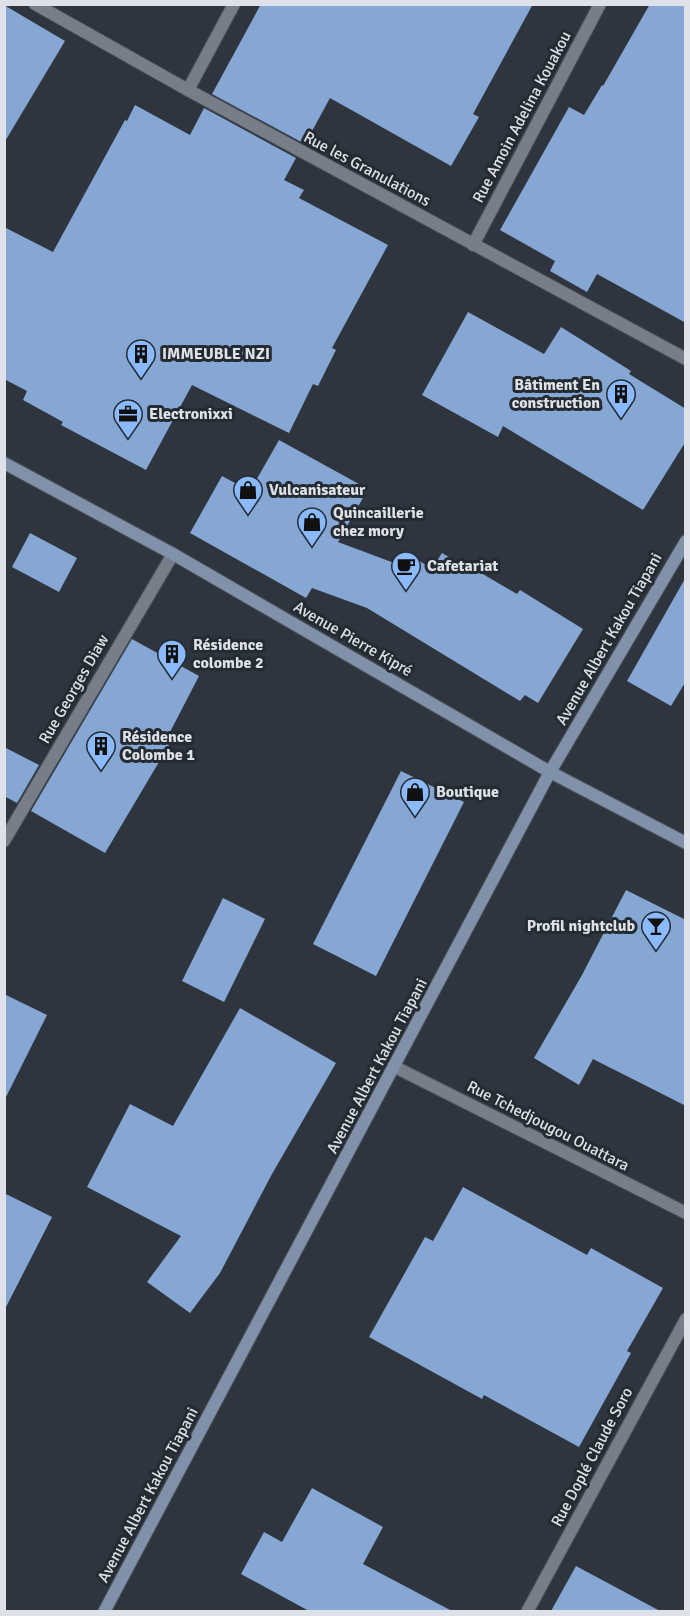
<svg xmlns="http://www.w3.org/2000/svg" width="690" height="1616" font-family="Signika,sans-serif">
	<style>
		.building { fill: #86a7d4 }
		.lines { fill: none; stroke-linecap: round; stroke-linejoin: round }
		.street-casing { stroke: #4e535b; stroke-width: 14 }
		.secondary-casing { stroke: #4e535b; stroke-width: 14 }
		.street { stroke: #777e89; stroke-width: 12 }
		.secondary { stroke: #8091a9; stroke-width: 12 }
		.labels { text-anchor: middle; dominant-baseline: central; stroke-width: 6; stroke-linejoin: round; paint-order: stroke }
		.street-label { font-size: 16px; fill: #dee2e8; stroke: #242b33 }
		.poi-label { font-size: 16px; font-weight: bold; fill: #dee2e8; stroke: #242b33; text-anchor: start }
	</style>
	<rect width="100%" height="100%" fill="#2e353e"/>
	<!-- building -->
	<g class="building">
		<path d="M261,4H533L473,114L479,117L451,166L330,98L305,144L212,94Z"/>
		<path d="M650,4H686V323L597,274L587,292L550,271L555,261L500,230L569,107L584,115L602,85L603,86Z"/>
		<path d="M4,5L65,41L4,143Z"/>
		<path d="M135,105L190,135L204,108L296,158L284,180L304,190L299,198L388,245L332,348L336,350L318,386L313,384L289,433L192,385L146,470L61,425L63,422L23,400L27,391L4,379V227L53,252L125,120L127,121Z"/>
		<path d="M468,312L544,354L561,327L631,371L629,374L686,409V441L643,510L503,426L498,437L422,395Z"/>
		<path d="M279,440L368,489L338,542L413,570L418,560L432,569L442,553L475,572L476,570L517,594L520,590L583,629L538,703L525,695L520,701L367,608L312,588L306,598L190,533L222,476L250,491Z"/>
		<path d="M30,533L77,558L59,592L12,567Z"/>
		<path d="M686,577V681L671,706L627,681Z"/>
		<path d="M132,639L199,676L170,732L175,735L105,853L31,811Z"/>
		<path d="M4,747L39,765L17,803L4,796Z"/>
		<path d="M401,771L464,802L376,976L313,944Z"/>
		<path d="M626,890L686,920V1106L593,1059L579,1085L534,1058L582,975Z"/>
		<path d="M223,898L265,919L224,1002L182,981Z"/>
		<path d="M4,994L47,1015L4,1101Z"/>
		<path d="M240,1008L336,1063L272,1174L220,1273L190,1313L147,1282L181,1236L87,1187L130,1104L173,1126Z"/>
		<path d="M463,1187L587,1255L591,1248L663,1288L627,1351L631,1353L579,1447L484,1395L482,1399L369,1337L425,1237L433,1241Z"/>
		<path d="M4,1193L52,1217L4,1311Z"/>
		<path d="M312,1488L383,1527L363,1564L452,1611H309L241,1574L264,1532L282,1542Z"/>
		<path d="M576,1566L660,1611H551Z"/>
	</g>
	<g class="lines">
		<!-- street casing -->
		<g class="street-casing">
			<g id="street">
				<path d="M35,4L188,90L686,359"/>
				<path d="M188,90L234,4"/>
				<path d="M473,245L600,4"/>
				<path d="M4,841L173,554"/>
				<path d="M395,1067L686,1213"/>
				<path d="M527,1612L686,1319"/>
			</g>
		</g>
		<!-- secondary casing -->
		<g class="secondary-casing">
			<g id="secondary">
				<path d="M4,463L173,554L550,772L686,843"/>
				<path d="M104,1612L550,772L686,541"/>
			</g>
		</g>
		<!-- street -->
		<use href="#street" class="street"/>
		<!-- secondary -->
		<use href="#secondary" class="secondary"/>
	</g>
	<!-- icons -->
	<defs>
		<g id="building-pin" transform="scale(1.5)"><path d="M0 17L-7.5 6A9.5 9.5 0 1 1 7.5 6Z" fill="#8abafc" stroke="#242b33"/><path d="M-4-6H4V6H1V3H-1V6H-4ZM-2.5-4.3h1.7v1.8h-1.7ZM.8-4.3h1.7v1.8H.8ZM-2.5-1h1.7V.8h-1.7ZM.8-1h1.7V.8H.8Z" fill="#111"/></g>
		<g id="office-pin" transform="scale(1.5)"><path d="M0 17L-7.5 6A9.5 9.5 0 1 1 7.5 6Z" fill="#8abafc" stroke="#242b33"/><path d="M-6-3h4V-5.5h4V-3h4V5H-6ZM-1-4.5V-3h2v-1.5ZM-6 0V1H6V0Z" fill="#111"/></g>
		<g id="shop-pin" transform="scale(1.5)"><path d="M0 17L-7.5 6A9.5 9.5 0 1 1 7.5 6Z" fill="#8abafc" stroke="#242b33"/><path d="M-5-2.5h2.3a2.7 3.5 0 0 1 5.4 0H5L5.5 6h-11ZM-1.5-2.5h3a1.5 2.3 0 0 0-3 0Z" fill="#111"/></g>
		<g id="cafe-pin" transform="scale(1.5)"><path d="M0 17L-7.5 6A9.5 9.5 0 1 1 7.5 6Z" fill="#8abafc" stroke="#242b33"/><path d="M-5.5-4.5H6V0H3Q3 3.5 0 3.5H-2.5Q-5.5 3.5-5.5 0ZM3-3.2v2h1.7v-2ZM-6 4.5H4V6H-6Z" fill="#111"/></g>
		<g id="bar-pin" transform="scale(1.5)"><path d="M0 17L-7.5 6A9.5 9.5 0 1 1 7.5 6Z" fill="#8abafc" stroke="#242b33"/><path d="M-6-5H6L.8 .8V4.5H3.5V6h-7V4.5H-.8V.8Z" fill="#111"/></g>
	</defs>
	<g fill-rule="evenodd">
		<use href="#building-pin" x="141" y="354"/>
		<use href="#building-pin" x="621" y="394"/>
		<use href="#office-pin" x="128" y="414"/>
		<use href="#shop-pin" x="248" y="490"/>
		<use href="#shop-pin" x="312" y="522"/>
		<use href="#cafe-pin" x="406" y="566"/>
		<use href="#building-pin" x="172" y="654"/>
		<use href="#building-pin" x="101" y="746"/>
		<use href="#shop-pin" x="415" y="792"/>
		<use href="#bar-pin" x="656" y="926"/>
	</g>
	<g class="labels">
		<!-- street labels -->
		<g class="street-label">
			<text transform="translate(522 117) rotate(-62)">Rue Amoin Adelina Kouakou</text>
			<text transform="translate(367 169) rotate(28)">Rue les Granulations</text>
			<text transform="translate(353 639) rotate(30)">Avenue Pierre Kipré</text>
			<text transform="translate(609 639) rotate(-60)">Avenue Albert Kakou Tiapani</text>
			<text transform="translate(74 689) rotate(-60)">Rue Georges Diaw</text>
			<text transform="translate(377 1066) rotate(-62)">Avenue Albert Kakou Tiapani</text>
			<text transform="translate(548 1126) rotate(27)">Rue Tchedjougou Ouattara</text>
			<text transform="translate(592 1457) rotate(-62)">Rue Doplé Claude Soro</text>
			<text transform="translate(148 1495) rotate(-62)">Avenue Albert Kakou Tiapani</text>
		</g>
		<!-- poi labels -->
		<g class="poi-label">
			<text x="162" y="354">IMMEUBLE NZI</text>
			<text x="600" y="385" text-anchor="end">Bâtiment En<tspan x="600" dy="18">construction</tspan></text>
			<text x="149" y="414">Electronixxi</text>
			<text x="269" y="490">Vulcanisateur</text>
			<text x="333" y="513">Quincaillerie<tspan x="333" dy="18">chez mory</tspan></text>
			<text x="427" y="566">Cafetariat</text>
			<text x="193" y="645">Résidence<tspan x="193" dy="18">colombe 2</tspan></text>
			<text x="122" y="737">Résidence<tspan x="122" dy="18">Colombe 1</tspan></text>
			<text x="436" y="792">Boutique</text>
			<text x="635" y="926" text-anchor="end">Profil nightclub</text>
		</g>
	</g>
	<!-- border -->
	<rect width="690" height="1616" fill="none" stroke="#dee2e8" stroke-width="12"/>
</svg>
